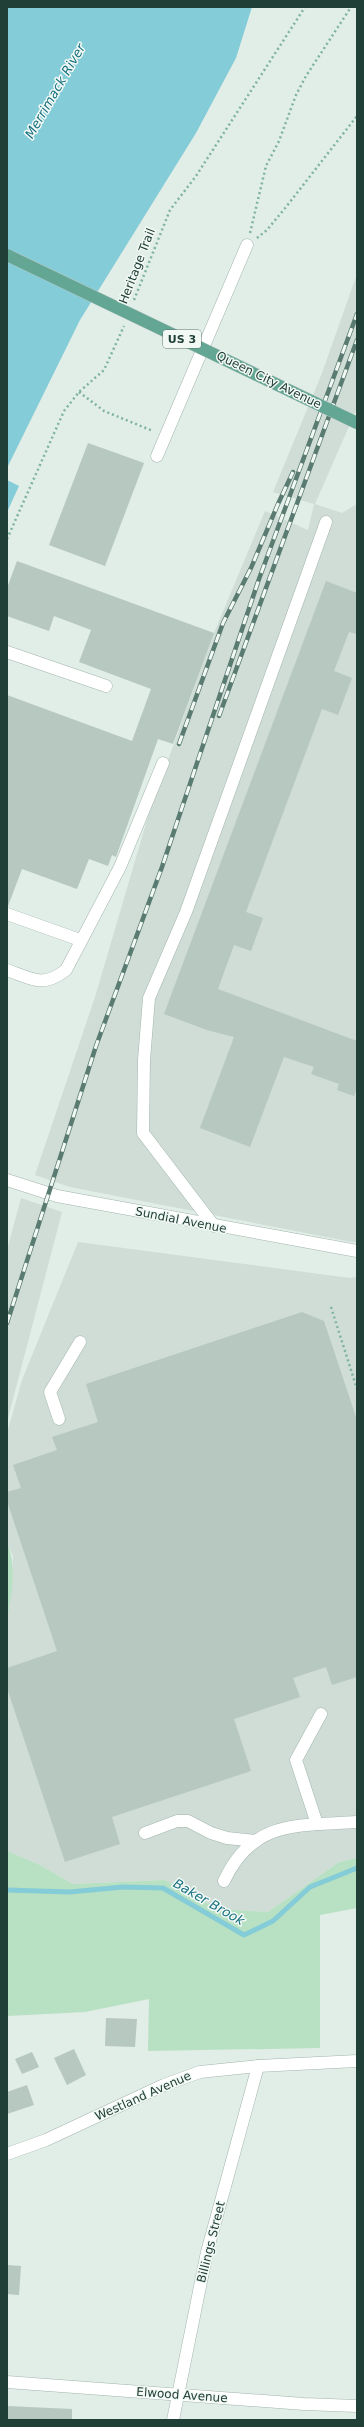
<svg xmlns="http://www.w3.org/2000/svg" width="364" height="2427" font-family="'DejaVu Sans',sans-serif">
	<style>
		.built { fill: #cfddd6 }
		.green { fill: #b8e0c2 }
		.water { fill: #84ccd7 }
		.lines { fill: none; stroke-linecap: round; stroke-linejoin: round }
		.stream { stroke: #84ccd7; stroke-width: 5 }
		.building { fill: #b6c8c0 }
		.minor-casing { stroke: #a3b5ae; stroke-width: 13 }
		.path { stroke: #7fb3a1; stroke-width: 2.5; stroke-dasharray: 2 3; stroke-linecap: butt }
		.minor { stroke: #fff; stroke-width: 12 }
		.rail-casing { stroke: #5a7b71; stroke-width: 4.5 }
		.rail { stroke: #f2f9f5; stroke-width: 3; stroke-dasharray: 9; stroke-linecap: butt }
		.major-bridge-casing { stroke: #c1c9c7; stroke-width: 13; stroke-linecap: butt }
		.major-bridge { stroke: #62a693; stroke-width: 12 }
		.labels { text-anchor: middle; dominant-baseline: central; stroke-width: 3; stroke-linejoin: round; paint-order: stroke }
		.shield { fill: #f2f9f5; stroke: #5f776f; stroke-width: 1 }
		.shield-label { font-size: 11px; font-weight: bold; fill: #203f36 }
		.street-label { font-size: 12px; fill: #203f36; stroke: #f2f9f5 }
		.water-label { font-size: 13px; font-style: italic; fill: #157080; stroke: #f2f9f5 }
	</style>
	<rect width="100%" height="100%" fill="#e1ede7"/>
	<!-- built -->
	<g class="built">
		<path d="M357,274V408L315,504L342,513L357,504V1242H352L70,1187L35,1175L95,997L150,810L214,633L265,511L308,530L314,504L273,492L322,373Z"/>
		<path d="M21,1198L62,1212L7,1422V1250Z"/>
		<path d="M78,1242L350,1278L357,1277V1858L339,1862L268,1912L217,1909L165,1880L73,1884L38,1864L7,1851V1619L11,1597L13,1556L7,1542V1433L22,1380Z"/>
	</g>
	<!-- green -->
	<g class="green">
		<path d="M7,1542C17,1566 12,1594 7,1619Z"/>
		<path d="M7,1851L38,1864L73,1884L165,1880L217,1909L268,1912L339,1862L357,1858V1908L320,1915V2048L148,2051L149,1999L85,2012L7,2016Z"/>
	</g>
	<!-- water -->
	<g class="water">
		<path d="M7,7H252L236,58L196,133L80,320L7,468Z"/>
		<path d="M7,480L19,486L8,510L7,509Z"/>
	</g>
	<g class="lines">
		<!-- stream -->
		<path class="stream" d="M7,1890L70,1892L123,1887L163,1888L244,1935L273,1921L310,1887L357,1868"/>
	</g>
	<!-- building -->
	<g class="building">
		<path d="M88,443L144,463L105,566L49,545Z"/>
		<path d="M17,561L214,633L173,744L158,739L116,857L112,855L108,866L89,859L77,889L22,869L8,906L7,695L132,741L151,689L79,662L91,630L54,616L49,631L7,616V588Z"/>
		<path d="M326,581L357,593V634L349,632L334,671L352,678L338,715L322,709L246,912L263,918L251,951L234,945L218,989L357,1041V1088L354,1096L337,1090L339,1084L311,1074L314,1067L284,1057L250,1147L200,1128L234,1037L207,1030L164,1014Z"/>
		<path d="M302,1312L324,1321L357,1420V1677L332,1685L326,1667L293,1678L300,1697L234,1719L251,1771L112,1817L120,1844L65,1862L7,1688V1668L57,1651L7,1501V1492L21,1488L13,1465L57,1450L52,1437L98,1422L86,1384Z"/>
		<path d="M106,2018L137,2019L135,2047L105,2046Z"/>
		<path d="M74,2049L86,2075L67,2085L54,2058Z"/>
		<path d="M32,2052L39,2067L22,2074L15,2059Z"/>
		<path d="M27,2085L34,2105L7,2114V2092Z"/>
		<path d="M7,2265L21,2266L19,2295L7,2294Z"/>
		<path d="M7,2406L72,2409V2420H7Z"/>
	</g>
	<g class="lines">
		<!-- minor casing -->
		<g class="minor-casing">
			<g id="minor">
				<path d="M157,456L247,245"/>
				<path d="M7,652L106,686"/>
				<path d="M7,914L80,940"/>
				<path d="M7,970C32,979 43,988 66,970L120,867L163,763"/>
				<path d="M7,1180L57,1196L357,1251"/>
				<path d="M214,1226L143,1133L144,1060L149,998L186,912L326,522"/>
				<path d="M59,1419L50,1392L80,1342"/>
				<path d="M317,1824L296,1760L321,1714"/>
				<path d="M145,1833L177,1821H188L211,1833L227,1838L256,1841"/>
				<path d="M224,1881C253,1819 299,1826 357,1822"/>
				<path d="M7,2154L46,2140L164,2085L200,2072L258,2066L357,2061"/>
				<path d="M7,2382L304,2404L357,2406"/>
				<path d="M173,2420L207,2252L258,2066"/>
			</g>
		</g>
		<!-- path -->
		<g class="path">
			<path d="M250,233L266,166L279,141L296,95L306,76L351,7"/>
			<path d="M257,238L267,230L286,207L357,116"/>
			<path d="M134,300L170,210L196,176L305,7"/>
			<path d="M79,392L104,411L153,431"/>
			<path d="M7,539L64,411L79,392L104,370L124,326"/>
			<path d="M331,1307L357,1389"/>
		</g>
		<!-- minor -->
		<use href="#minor" class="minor"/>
		<!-- rail casing -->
		<g class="rail-casing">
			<g id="rail">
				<path d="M219,716L357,340"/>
				<path d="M179,744L223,623L251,568L278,504L293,472"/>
				<path d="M7,1323L96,1046L162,867L259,579L357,314"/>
			</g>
		</g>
		<!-- rail -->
		<use href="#rail" class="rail"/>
		<!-- major-bridge casing -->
		<g class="major-bridge-casing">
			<path id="major-bridge" d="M7,255L357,423"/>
		</g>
		<!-- major-bridge -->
		<use href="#major-bridge" class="major-bridge"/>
	</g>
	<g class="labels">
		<!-- shield labels -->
		<rect class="shield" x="163" y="330" width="38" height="18" rx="3"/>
		<g class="shield-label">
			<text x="182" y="339">US 3</text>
		</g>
		<!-- street labels -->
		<g class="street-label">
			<text transform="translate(137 266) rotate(-69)">Heritage Trail</text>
			<text transform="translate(269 380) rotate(26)">Queen City Avenue</text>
			<text transform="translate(181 1220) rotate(11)">Sundial Avenue</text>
			<text transform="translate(143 2096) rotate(-24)">Westland Avenue</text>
			<text transform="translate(211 2242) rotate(-76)">Billings Street</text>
			<text transform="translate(182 2395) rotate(4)">Elwood Avenue</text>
		</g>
		<!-- water labels -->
		<g class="water-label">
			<text transform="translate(55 91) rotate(-60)">Merrimack River</text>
			<text transform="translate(209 1902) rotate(30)">Baker Brook</text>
		</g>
	</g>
	<!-- border -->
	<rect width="364" height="2427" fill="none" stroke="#203f36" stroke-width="16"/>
</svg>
